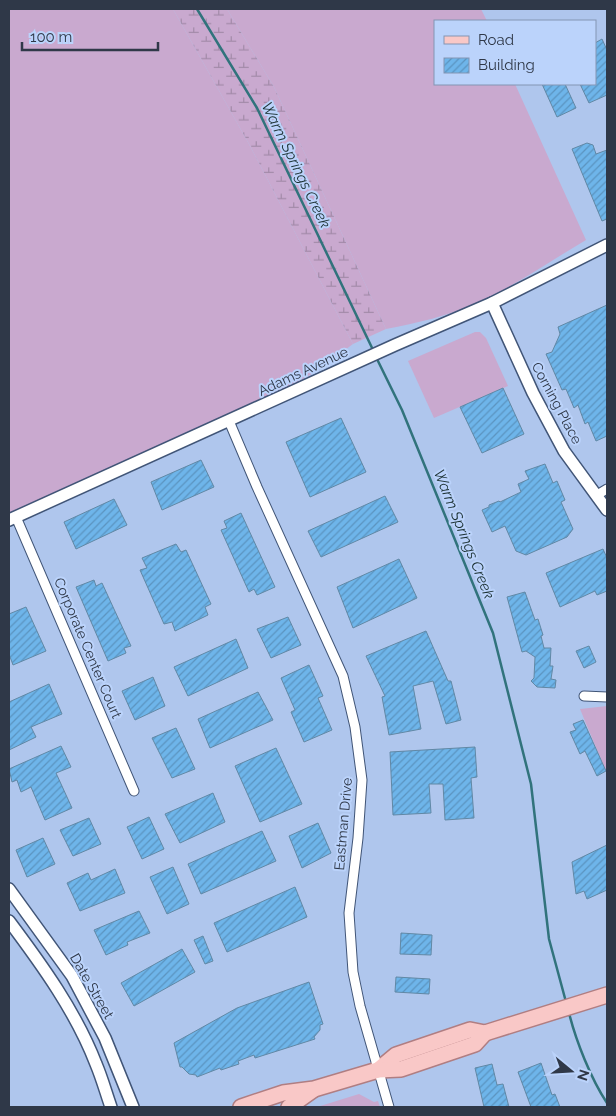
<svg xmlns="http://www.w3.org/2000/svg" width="616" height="1116" font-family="Raleway,sans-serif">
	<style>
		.grass { fill: #c9a9cf }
		.wetland { fill: url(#wetland-marsh) }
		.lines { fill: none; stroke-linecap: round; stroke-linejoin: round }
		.stream { stroke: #31737c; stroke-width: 2.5 }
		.building { fill: url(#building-hatch); stroke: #6188a5 }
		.minor-casing { stroke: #415577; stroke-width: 11 }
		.tertiary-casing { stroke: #415577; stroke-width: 14 }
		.primary-casing { stroke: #b07e82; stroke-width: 18 }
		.minor { stroke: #fff; stroke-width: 9 }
		.tertiary { stroke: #fff; stroke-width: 11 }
		.primary { stroke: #f9c8c7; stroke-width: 15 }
		.labels { text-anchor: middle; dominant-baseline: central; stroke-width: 4; stroke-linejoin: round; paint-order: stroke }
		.street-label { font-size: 14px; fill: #2f3848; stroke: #bbd3fb }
		.water-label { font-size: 15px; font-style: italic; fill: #1b3032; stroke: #bbd3fb }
	</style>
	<defs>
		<pattern id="wetland-marsh" width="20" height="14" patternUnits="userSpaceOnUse" patternTransform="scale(1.25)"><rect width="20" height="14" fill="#c9a9cf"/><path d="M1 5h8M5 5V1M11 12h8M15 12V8" fill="none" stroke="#a48baa"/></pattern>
		<pattern id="building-hatch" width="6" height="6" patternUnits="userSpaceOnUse" patternTransform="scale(1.25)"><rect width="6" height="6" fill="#6eb5ea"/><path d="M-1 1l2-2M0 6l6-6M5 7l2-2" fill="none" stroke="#5b94c0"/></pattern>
	</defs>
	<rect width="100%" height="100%" fill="#afc6ed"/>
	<!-- grass -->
	<g class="grass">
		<path d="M9,9H173L249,144L353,344L315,372L286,389L209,425L9,514Z"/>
		<path d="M227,9H481L487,21H435V84H515L586,240C550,261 515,286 477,303C448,316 417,323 386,329L274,87Z"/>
		<path d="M475,332H480L486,338L508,386L434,418L408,361Z"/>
		<path d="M607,706V774L580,709Z"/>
		<path d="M359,1094L374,1102L378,1101L380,1107H317Z"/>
	</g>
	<!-- wetland -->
	<path class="wetland" d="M173,9H227L274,87L386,329L353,344L249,144Z"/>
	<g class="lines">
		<!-- stream -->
		<g class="stream">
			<path d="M197,9L257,108L374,352"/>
			<path d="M376,357L402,410L493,633L531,784L549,939L566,1002"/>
			<path d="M569,1013C576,1041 591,1079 607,1103"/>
		</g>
	</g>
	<!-- building -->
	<g class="building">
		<path d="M602,39L607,50V95L589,103L580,84H595V43Z"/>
		<path d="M542,84H565L576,108L557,117Z"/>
		<path d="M587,143L593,145L596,154L607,150V219L602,221L572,149Z"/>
		<path d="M607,305V436L596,441L588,422L585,424L578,405L574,408L566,389L562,390L546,354L552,352L560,334L558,327Z"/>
		<path d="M503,388L524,434L482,453L460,407Z"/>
		<path d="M341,418L366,472L310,497L286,442Z"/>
		<path d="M201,460L214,487L162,510L151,482Z"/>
		<path d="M545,464L553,483L557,481L565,500L561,502L573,529L567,537L526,555L516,551L505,526L492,532L482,510L489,507V505L499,501L500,502L521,492L518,484L529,479L525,471Z"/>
		<path d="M385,496L398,522L321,557L308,531Z"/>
		<path d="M114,499L127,525L76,549L64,522Z"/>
		<path d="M241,513L275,587L257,595L254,589L249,592L221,530L227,528L224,521Z"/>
		<path d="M176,544L181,552L186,550L211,604L205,607L208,615L175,631L172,622L164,624L140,570L147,568L142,558Z"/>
		<path d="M603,549L607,558V591L597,595L595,591L560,607L546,573Z"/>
		<path d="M399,559L417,598L353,628L337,587Z"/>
		<path d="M94,580L96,586L102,583L131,646L124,648L126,653L108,661L76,587Z"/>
		<path d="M525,592L535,620L538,619L543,635L541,636L544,648H551L550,666H553L551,679L556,680L555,688L537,687L531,681L534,678L535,657L526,651L522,652L507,597Z"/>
		<path d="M26,607L46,651L13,665L9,654V614Z"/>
		<path d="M288,617L301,645L271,658L257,629Z"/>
		<path d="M426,631L448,681H451L461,720L446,724L433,681L413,686L421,729L389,735L382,697L385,696L366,656Z"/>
		<path d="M236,639L248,668L188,696L174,667Z"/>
		<path d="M589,646L596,662L584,668L576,651Z"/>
		<path d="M309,665L323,696L318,698L332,730L304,742L291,712L295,710L281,678Z"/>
		<path d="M153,677L165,706L135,720L122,691Z"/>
		<path d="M49,684L62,714L31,727L36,737L9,750V702Z"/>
		<path d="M258,692L273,720L210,748L198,719Z"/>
		<path d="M583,720L606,771L597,776L585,751L580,754L570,732L576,730L573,724Z"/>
		<path d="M176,728L195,769L172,778L152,738Z"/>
		<path d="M61,746L71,767L56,773L72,808L45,820L31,787L21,792L17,780L12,782L9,769Z"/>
		<path d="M475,747L477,777L471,778L474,818L445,820L443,784H429L431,813L393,815L390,752Z"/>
		<path d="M276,748L302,804L260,822L235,766Z"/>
		<path d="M213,793L225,822L180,843L165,814Z"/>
		<path d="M149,817L164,849L142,859L127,827Z"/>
		<path d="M89,818L101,844L73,856L60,830Z"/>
		<path d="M318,823L331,853L302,868L289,836Z"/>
		<path d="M262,831L276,861L201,894L188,864Z"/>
		<path d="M43,838L55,864L27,877L16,850Z"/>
		<path d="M607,845V890L587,899L584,891L576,894L572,862Z"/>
		<path d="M173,867L189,904L167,914L150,877Z"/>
		<path d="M115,869L125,893L80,911L67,883L88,873L91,880Z"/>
		<path d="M295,887L307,917L227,952L214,923Z"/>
		<path d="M139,911L150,933L127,942L128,945L106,955L94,930Z"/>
		<path d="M401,933L432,935L431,955L400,954Z"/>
		<path d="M203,936L213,961L205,964L194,940Z"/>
		<path d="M182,949L195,972L134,1006L121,983Z"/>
		<path d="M396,977L430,979L429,994L395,992Z"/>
		<path d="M309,982L323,1024L320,1025V1030L314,1037L315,1039L255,1058L254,1055L238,1061L239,1064L221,1070L220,1068L197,1077L196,1075L189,1074L182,1067H180L174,1043L237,1008Z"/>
		<path d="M541,1063L552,1095L555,1094L560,1107H531L518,1072Z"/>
		<path d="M492,1064L497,1085L503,1084L509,1107H484L475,1068Z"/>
	</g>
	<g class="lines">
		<!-- minor casing -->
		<g class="minor-casing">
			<g id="minor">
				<path d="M229,421L257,487L343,676L355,727L362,780L358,838L349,913L353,972L360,1006L389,1107"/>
				<path d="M597,495L607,489"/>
				<path d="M16,517L134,791"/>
				<path d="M584,696L607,697"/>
			</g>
		</g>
		<!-- tertiary casing -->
		<g class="tertiary-casing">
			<g id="tertiary">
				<path d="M492,303L533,393L564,451L607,510"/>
				<path d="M9,520L395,345L492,303L607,245"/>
				<path d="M9,889L72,976L105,1038L133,1107"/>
				<path d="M9,921C42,965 76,1012 96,1064C102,1078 106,1093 111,1107"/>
			</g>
		</g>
		<!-- primary casing -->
		<g class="primary-casing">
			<g id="primary">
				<path d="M378,1070L396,1055L470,1030L485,1033L607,995"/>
				<path d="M241,1107L283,1093L314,1089L378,1070L401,1069L475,1044L485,1033"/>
				<path d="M289,1107L313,1090"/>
			</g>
		</g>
		<!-- minor -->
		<use href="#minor" class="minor"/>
		<!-- tertiary -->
		<use href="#tertiary" class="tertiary"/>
		<!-- primary -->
		<use href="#primary" class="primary"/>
	</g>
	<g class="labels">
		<!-- street labels -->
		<g class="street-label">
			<text transform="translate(303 371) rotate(-25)">Adams Avenue</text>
			<text transform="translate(557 403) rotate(62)">Corning Place</text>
			<text transform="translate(88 648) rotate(67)">Corporate Center Court</text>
			<text transform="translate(343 824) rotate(-85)">Eastman Drive</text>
			<text transform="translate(92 986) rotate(60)">Date Street</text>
		</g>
		<!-- water labels -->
		<g class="water-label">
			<text transform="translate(296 165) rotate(64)">Warm Springs Creek</text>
			<text transform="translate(464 534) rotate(68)">Warm Springs Creek</text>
		</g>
	</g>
	<!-- border -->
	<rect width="616" height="1116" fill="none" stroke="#2f3848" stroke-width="20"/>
	<!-- legend -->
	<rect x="434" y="20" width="162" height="65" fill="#bbd3fb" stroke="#8395b3"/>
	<rect x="444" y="36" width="25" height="8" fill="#f9c8c7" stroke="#8395b3"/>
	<text x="478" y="45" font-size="15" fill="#2f3848">Road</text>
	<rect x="444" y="58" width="25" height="15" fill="url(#building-hatch)" stroke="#8395b3"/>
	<text x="478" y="70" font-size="15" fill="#2f3848">Building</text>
	<!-- north arrow -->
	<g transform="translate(571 1071) rotate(108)" stroke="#bbd3fb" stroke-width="4" paint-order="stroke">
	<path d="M0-4L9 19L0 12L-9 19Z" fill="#2f3848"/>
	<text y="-8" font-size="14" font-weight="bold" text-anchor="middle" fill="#2f3848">N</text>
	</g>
	<!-- scale -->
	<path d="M22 42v8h136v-8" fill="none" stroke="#2f3848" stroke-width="2.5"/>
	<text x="30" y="42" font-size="15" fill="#2f3848" stroke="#bbd3fb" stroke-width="4" paint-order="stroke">100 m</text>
</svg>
